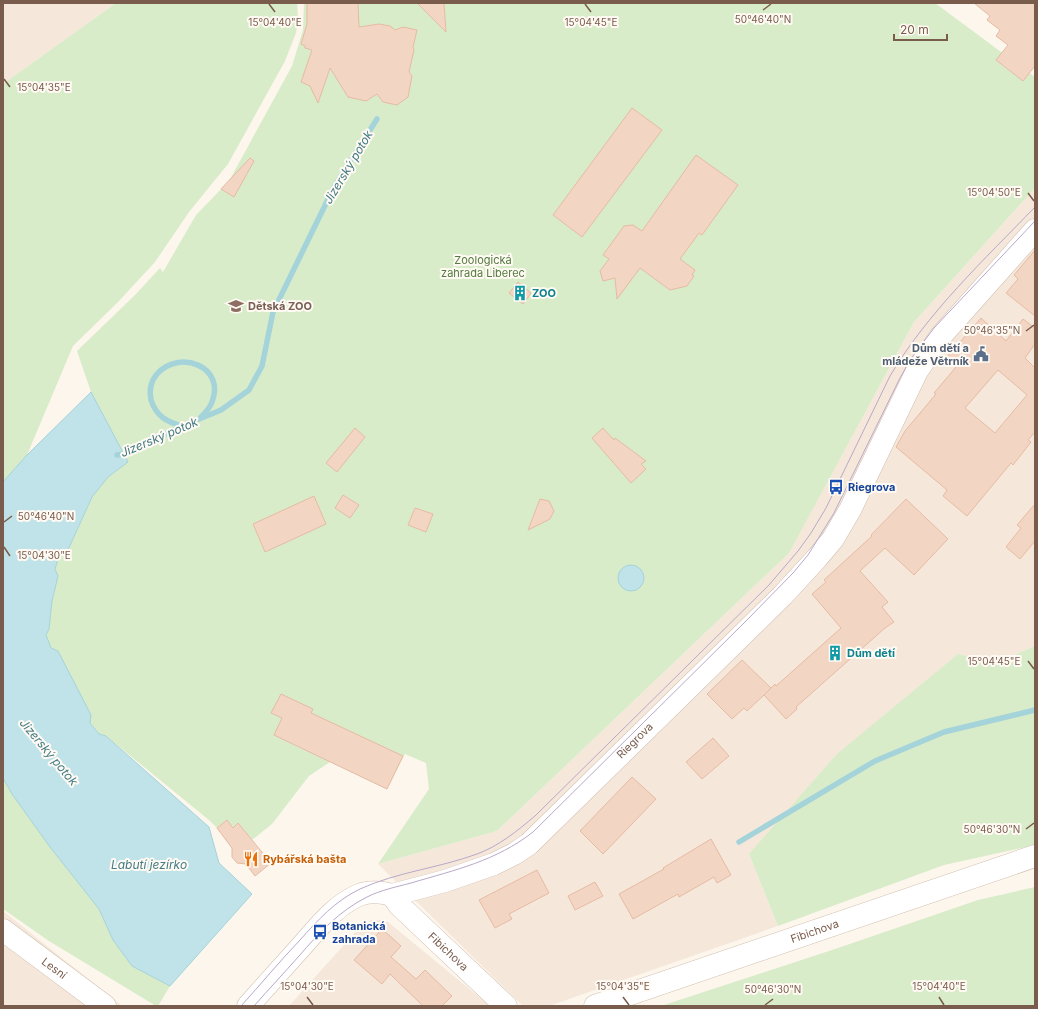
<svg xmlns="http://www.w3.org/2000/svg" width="1038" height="1009" font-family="Inter,sans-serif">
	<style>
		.residential { fill: #f5e8da }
		.green { fill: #d8ecc9 }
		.water { fill: #bfe3e8; stroke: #a5d3da }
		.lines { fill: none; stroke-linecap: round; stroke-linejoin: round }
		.stream { stroke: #a5d3da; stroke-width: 5.5 }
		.building { fill: #f3d5c3; stroke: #e6bba3; fill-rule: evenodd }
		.minor-casing { stroke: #d1beb0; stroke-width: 23 }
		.minor { stroke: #fff; stroke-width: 22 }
		.tram { stroke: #b9a8c9; stroke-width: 1 }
		.ticks { fill: none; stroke: #7a5c4d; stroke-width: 1.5 }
		.labels { text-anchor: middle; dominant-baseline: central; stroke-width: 4; stroke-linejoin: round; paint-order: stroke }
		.park-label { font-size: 11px; fill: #537a41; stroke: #fffaf3 }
		.culture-label { font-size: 11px; font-weight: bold; fill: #0d838f; stroke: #fffaf3; text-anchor: start }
		.education-label { font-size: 11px; font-weight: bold; fill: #785e54; stroke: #fffaf3; text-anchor: start }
		.service-label { font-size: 11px; font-weight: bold; fill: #4e5e75; stroke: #fffaf3; text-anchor: end }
		.transit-label { font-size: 11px; font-weight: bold; fill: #164399; stroke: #fffaf3; text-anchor: start }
		.street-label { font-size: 11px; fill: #7a5c4d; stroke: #fffaf3 }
		.food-label { font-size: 11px; font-weight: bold; fill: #c56008; stroke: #fffaf3; text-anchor: start }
		.water-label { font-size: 12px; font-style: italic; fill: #437c86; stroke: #fffaf3 }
		.ticks-label { font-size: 10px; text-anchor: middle; fill: #7a5c4d; stroke: #fffaf3; stroke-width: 4; stroke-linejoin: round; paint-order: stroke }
	</style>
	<rect width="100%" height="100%" fill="#fdf6ec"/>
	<!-- residential -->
	<g class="residential">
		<path d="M3,3H116L3,84Z"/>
		<path d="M1035,188V646L996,663L958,654L749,854L778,926L549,1006H523L378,864L497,831L788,554L914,322Z"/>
		<path d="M3,911L122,1006H3Z"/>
		<path d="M371,920H380L388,922L490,1006H289L360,927Z"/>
	</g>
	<!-- green -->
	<g class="green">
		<path d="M116,3H297L298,18L296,33L285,61L228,164L189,212L155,262L118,302L73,346L27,455L3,482V84Z"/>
		<path d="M304,3H935L1035,77V188L914,322L789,553L497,831L378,864L429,789L426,763L405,754L387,789L330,762L309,776L272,824L252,840L238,823L233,828L227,820L217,828L209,820L106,736L99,734L90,722L91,715L51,648L46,635L49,629L52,601L58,576L55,569L59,556L67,552L92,497L108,477L128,462L91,392L77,351L135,295L160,268L163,272L196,215L229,181L292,66L303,30Z"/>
		<path d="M1035,646V845L944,865L778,926L749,854L837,754L958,654L996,663Z"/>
		<path d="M3,778L12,794L50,847L99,909L113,940L132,966L170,986L158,1006H156L49,941L3,909Z"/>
		<path d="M1035,887V1006H661L835,949L978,900Z"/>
	</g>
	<!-- water -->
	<g class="water">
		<path d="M91,392L128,462L108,477L92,497L67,552L59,556L55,569L58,576L52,601L49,629L46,635L51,648L58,651L91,715L90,723L99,734L106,736L209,827L219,863L252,894L170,986L132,966L113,940L99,909L50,847L12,794L3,778V482L27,455Z"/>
		<circle cx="631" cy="578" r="13"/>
	</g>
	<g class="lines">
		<!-- stream -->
		<g class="stream">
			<path d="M182,426C167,422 156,416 151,400C149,390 150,382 157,374C179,349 226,366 212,402C210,408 205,413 201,417"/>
			<path d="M117,455L124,454L182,426L221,410L249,390L262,366L273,312L334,187L377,119"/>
			<path d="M739,842L875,761L944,732L1035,710"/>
		</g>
	</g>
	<!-- building -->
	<g class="building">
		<path d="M307,3H358L359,27L379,24L390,26L395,30L403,27L417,30L413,47L414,50L409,72L412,76L408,97L397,105L383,102L377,94L366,101L348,97L330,68L318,103L310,86L301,82L312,50L305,48V46L301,44L307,24Z"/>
		<path d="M417,3H444L446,32Z"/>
		<path d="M974,3H1035V66L1023,81L996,60L1008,45L996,36L1000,30L987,20L990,16Z"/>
		<path d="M632,108L662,130L582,237L553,215Z"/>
		<path d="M696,155L738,185L702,235L699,233L680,259L695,270L692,275L694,276L687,286L670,290L640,268L617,299L615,278L603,281L600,271L609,259L603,255L624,226L633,225L642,231Z"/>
		<path d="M250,158L254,161L234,197L221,189Z"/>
		<path d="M1035,250V316L1006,293L1018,279L1014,275Z"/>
		<path d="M518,282L531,293L523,304L509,293Z"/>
		<path d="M981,318L1006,341L1023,319L1035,328V344L1025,358L1035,368V432L1028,440L1031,442L1013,465L1011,463L967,516L943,496L947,490L896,447L905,431L936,394L934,393L956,367L946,358ZM998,370L1027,395L995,433L965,408Z"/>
		<path d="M355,428L365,437L337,472L326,463Z"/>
		<path d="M603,428L614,440L615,438L646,461L641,464L646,469L631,483L592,438Z"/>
		<path d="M343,495L359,505L350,518L335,508Z"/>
		<path d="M314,496L326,524L265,552L253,524Z"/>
		<path d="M540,499L549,501L554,511L550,519L528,530Z"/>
		<path d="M906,499L948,539L914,575L885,548L860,571L888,602L882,607L894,622L885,628L796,707L797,709L786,719L764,695L747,711L744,708L732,719L707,694L742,660L771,688L764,695L775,684L776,686L841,628L812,594L826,582L824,580L872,536L871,535Z"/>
		<path d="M1035,504V541L1020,559L1006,547L1021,528L1017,525Z"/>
		<path d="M415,508L433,514L426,532L408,525Z"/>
		<path d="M281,694L313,709L311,713L403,756L387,789L274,735L282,718L271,713Z"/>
		<path d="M713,738L729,756L702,779L686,762Z"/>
		<path d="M632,777L656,799L603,854L580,831Z"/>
		<path d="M227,820L233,828L238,823L271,863L255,876L246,864L237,863L232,857V848L217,828Z"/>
		<path d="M711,839L731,875L717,883L714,877L679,897L678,894L633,919L619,894L664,869L663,868Z"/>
		<path d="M537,870L549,893L509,914L512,919L495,928L479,900Z"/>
		<path d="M595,882L603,896L575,910L568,896Z"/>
		<path d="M382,929L401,946L391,957L416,979L425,970L452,996L442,1006H423L390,974L382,984L354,960Z"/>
	</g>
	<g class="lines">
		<!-- minor casing -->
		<g class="minor-casing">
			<g id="minor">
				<path id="s1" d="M392,895L445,881L494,864L514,854L529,844L783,595L817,558L833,539L850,510L917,371L940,337L1035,230"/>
				<path id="s2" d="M392,895L399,905L506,1006"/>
				<path id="s3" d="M3,930L105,1006"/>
				<path d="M248,1006C265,987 282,968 300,948C317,929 335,905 359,895C369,891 381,892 392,895"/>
				<path id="s4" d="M595,1006L1035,856"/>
			</g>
		</g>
		<!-- minor -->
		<use href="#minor" class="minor"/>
		<!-- tram -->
		<g class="tram">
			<path d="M241,1006C261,984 280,961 300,940C318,920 335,901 360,889C397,872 439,868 477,854C499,846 517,831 535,816L769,585L798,551L811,533L826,508L890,376C928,312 984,260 1035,207"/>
			<path d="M254,1006C269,989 284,973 299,956C319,933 339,911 367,897C381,890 396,887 411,883C455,870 496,861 533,832L745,622L793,573L808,555L834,513L899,380L910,360L934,328L1035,221"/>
		</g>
	</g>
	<!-- ticks -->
	<path class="ticks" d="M269,4L275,12M585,4L591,12M763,10L771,4M4,79L10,87M1028,193L1034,201M1026,331L1034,325M4,522L12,516M4,547L10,556M1028,661L1034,669M1026,829L1034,823M307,997L313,1005M623,997L629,1005M939,997L944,1005M765,1005L773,999"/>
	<!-- icons -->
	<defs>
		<g id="building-bare" transform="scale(1.2)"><path d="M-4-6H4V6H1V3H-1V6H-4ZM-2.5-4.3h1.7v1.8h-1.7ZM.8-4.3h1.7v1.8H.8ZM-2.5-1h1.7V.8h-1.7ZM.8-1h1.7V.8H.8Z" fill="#0f9aa8" stroke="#fffaf3" stroke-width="2.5" paint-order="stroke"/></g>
		<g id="school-bare" transform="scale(1.2)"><path d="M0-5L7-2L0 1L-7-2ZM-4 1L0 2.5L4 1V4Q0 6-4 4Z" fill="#8d6e63" stroke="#fffaf3" stroke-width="2.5" paint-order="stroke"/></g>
		<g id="civic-bare" transform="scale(1.2)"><path d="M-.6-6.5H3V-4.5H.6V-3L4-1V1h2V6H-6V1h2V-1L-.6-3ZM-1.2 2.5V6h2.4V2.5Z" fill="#5c6f8a" stroke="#fffaf3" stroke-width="2.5" paint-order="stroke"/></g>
		<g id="bus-bare" transform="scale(1.2)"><path d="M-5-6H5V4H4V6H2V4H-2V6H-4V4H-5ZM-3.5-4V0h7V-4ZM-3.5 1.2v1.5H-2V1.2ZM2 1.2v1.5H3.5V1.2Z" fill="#1a4fb4" stroke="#fffaf3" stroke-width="2.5" paint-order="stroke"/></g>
		<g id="restaurant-bare" transform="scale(1.2)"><path d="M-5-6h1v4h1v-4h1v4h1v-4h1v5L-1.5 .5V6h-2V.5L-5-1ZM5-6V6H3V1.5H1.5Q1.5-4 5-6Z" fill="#e8710a" stroke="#fffaf3" stroke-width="2.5" paint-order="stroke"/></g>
	</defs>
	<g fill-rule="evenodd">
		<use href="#building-bare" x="520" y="293"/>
		<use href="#school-bare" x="236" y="306"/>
		<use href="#civic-bare" x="981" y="354"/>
		<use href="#bus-bare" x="836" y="487"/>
		<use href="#building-bare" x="835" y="653"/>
		<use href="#restaurant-bare" x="251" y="859"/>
		<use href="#bus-bare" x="320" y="932"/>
	</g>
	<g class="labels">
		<!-- park labels -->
		<g class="park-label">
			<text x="483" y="260">Zoologická<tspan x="483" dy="13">zahrada Liberec</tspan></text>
		</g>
		<!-- culture labels -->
		<g class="culture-label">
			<text x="532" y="293">ZOO</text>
			<text x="847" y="653">Dům dětí</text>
		</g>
		<!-- education labels -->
		<g class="education-label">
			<text x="248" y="306">Dětská ZOO</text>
		</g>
		<!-- service labels -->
		<g class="service-label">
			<text x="969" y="348">Dům dětí a<tspan x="969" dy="13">mládeže Větrník</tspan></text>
		</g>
		<!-- transit labels -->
		<g class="transit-label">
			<text x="848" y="487">Riegrova</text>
			<text x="332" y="926">Botanická<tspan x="332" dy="13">zahrada</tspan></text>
		</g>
		<!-- street labels -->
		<g class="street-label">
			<text stroke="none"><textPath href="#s1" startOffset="295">Riegrova</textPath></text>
			<text stroke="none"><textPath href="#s4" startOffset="232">Fibichova</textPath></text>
			<text stroke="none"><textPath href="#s2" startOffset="80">Fibichova</textPath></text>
			<text stroke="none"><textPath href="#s3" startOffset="64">Lesní</textPath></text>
		</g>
		<!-- food labels -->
		<g class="food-label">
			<text x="263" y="859">Rybářská bašta</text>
		</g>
		<!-- water labels -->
		<g class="water-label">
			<text transform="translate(348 167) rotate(-59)">Jizerský potok</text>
			<text transform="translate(159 437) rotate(-23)">Jizerský potok</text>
			<text transform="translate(49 752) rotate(50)">Jizerský potok</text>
			<text x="149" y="864">Labutí jezírko</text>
		</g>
	</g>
	<g class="ticks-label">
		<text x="763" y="23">50°46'40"N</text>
		<text x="275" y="26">15°04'40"E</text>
		<text x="591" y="26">15°04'45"E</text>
		<text x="44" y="91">15°04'35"E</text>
		<text x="994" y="196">15°04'50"E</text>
		<text x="992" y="334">50°46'35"N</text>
		<text x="46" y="520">50°46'40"N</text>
		<text x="44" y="559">15°04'30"E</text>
		<text x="994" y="665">15°04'45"E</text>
		<text x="992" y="833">50°46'30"N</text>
		<text x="307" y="990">15°04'30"E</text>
		<text x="623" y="990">15°04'35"E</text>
		<text x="939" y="990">15°04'40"E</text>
		<text x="773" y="993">50°46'30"N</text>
	</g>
	<!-- border -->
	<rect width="1038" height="1009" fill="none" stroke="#7a5c4d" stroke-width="8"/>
	<!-- scale -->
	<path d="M894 34v6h53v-6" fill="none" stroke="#7a5c4d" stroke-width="2"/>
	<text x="900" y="34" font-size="12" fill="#7a5c4d" stroke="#fffaf3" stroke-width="3" paint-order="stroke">20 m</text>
</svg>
